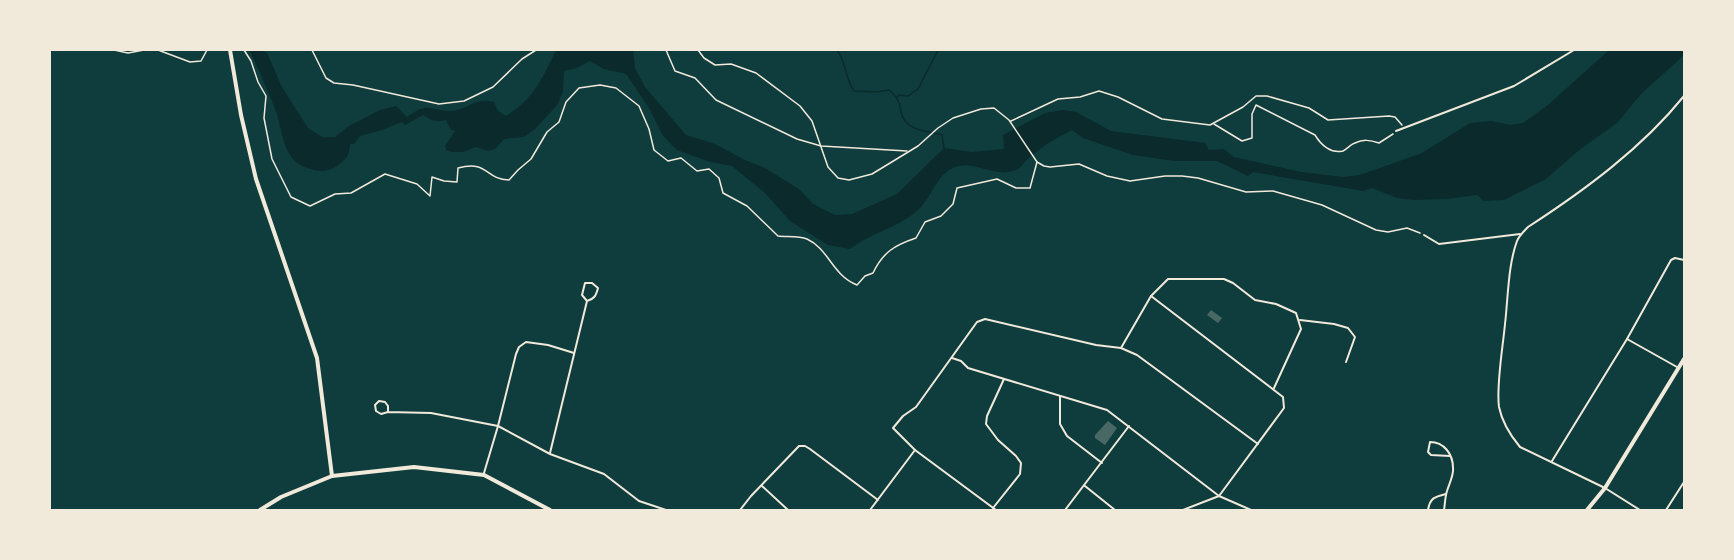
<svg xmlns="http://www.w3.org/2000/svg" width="1734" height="560" font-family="Lato,sans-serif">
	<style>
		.water { fill: #0a2a2b }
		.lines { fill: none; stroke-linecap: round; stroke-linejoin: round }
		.stream { stroke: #0a2a2b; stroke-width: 1.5 }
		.building { fill: #486865 }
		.path { stroke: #f1e9da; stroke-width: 1.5 }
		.minor { stroke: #f1e9da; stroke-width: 2 }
		.secondary { stroke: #f1e9da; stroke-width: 4 }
	</style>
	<rect width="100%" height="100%" fill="#0f3d3e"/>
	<!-- water -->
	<path class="water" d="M249,50H262L267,53L282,87L308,128L322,137H335L349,126L380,110L396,106L407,117C413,113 418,109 424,108C432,107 440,111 448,111C466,112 474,96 494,102L498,111L506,116C534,99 543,77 556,50H633L635,68L645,87L686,135L715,144L745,160L765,168L799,189L813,204L835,215L852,214L897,194L944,148L972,152L1004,149L1003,135L1045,113L1063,110L1076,112L1111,131L1205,143L1209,150L1224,149L1234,157L1301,172L1343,177L1360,175L1422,153L1470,123L1491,121L1511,125L1523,123L1548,105L1609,50H1684V55L1641,94L1618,122L1578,151L1546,179L1504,200L1484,201L1477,195L1446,199L1414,200L1397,198L1372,188L1363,191L1253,172L1248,176L1217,161H1175L1133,155L1083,138L1072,130C1057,138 1042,146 1029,158C1025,161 1021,168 1016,170C995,179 975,159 953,168C938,174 932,195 921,207C902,227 872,232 850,249L828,245L790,221L765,193L732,166L710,162L677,150L663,136L649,108L626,74L604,69L590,61L577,68L564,71L563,91L558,104L535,129L524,137L504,139L495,149L488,151L476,147L463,152H452L446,150L445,146L455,131L451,130L446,120C436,123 431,120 423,115L405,125L402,122L382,130L360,136L354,144H350C350,156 345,160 337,166C328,172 320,172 310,169C281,161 284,132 275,109C267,89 259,69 249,50Z"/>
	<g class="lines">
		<!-- stream -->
		<g class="stream">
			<path d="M837,50C847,64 845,78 854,91L877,92L889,90C906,104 896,111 906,122C914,131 931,132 942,135L944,148"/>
			<path d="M897,97L899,95L908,96L918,89L938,50"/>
		</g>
	</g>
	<!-- building -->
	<g class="building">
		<path d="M1211,310L1222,318L1218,323L1207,315Z"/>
		<path d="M1108,421L1117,428L1105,445L1095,438V435Z"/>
	</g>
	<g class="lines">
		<!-- path -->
		<g class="path">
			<path d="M114,50L128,53L144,50"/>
			<path d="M158,50L190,62L201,61L207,50"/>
			<path d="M244,50L251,61L258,82L266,96L264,118L272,159L291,197L310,206L335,194L351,193L385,174L417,184L430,196L432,177L444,181L457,182L458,168C489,160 484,179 509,180L518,170L531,159L547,132L559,122L566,102L579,88L600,85L616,88L639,106L649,129L654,150L668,161L681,158L697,171L709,169L719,178L723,193L747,206L778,236C787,237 799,236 807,239C829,249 832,275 857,285L865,276L873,273C883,252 895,245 916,238L925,222L941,216L953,204L957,188L997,179L1016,188H1030L1037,162"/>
			<path d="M312,50L326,78L334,83L353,85L439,104L464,101L493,87L522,59L536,50"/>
			<path d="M666,50L675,71L695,78L716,100L797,139L821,146L907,151"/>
			<path d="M698,50L704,58L715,65L731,64L756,73L800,106L812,121L828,167L838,178L849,180L872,174L918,146L938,128L953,118L981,109L994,108L1009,120L1037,162L1044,166L1050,167L1079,164L1107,176L1130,181L1165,176H1182L1198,178L1246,192L1273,191L1322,205L1376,230L1388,232L1407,228L1420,233"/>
			<path d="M1011,121L1058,99L1080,97L1099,91L1118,97L1162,119L1210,125L1243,107L1256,96H1267L1309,108L1328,120L1389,116L1395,117L1402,125"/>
			<path d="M1214,124L1242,141L1252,138V114L1256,105L1315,135C1321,145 1331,154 1343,151C1347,149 1351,144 1355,143C1363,139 1370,140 1379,143L1393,134"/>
		</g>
		<!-- minor -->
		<g class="minor">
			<path d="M1396,131L1514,86L1574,50"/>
			<path d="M1424,235L1439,244L1520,234"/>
			<path d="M1151,296L1283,397L1284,408L1219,496"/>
			<path d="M1300,320L1334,324L1348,328L1355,337L1346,362"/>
			<path d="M1627,339L1677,367"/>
			<path d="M1121,348L1151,296L1168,279H1224L1233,283L1255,300L1276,304L1296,313L1301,329L1274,388"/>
			<path d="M952,358L961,361L968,368L1107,410L1219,496L1251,510"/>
			<path d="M1060,396V424L1067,436L1102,463"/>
			<path d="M388,412V406L385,402L379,401L375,405L376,411L381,414L388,412L431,413L498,426L550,454L604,474L639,501L666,510"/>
			<path d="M550,453L587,301L582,295L585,283H592L598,288C596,296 594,299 587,301"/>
			<path d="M1552,461L1627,339L1671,260L1675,258L1684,260"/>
			<path d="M484,473L498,426L516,354L519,347L526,342L548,345L574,353"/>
			<path d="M762,486L788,510"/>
			<path d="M1085,486L1115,510"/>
			<path d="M993,508L1020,474L1021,463L1016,456L998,440L986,424L987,416L1004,379"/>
			<path d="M740,510L751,496L799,446H805L810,449L878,500"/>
			<path d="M870,510L915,450"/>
			<path d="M996,510L915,450L893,428L903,416L916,407L977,322L985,319L1096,345L1121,348L1137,355L1258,444"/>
			<path d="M1065,510L1129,426"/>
			<path d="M1183,510L1219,496"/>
			<path d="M1428,510C1430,498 1434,497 1446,494"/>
			<path d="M1444,510C1445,504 1445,497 1447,491C1449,484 1454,475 1453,468C1453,454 1444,442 1430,442L1428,452L1431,455L1450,456"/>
			<path d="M1640,510L1605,488L1520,447C1510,435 1502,422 1499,407C1496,386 1503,346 1505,324C1508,299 1508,265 1517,241C1519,236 1524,231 1528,227C1585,190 1642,148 1684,96"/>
			<path d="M1666,510L1684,482"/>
		</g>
		<!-- secondary -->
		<g class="secondary">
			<path d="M230,50L241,115L256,179L317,358L332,476"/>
			<path d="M260,510L281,497L332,476L414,467L484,475L550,510"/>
			<path d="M1587,510L1605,488L1684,359"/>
		</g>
	</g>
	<!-- border -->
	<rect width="1734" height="560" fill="none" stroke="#f1e9da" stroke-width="102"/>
</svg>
